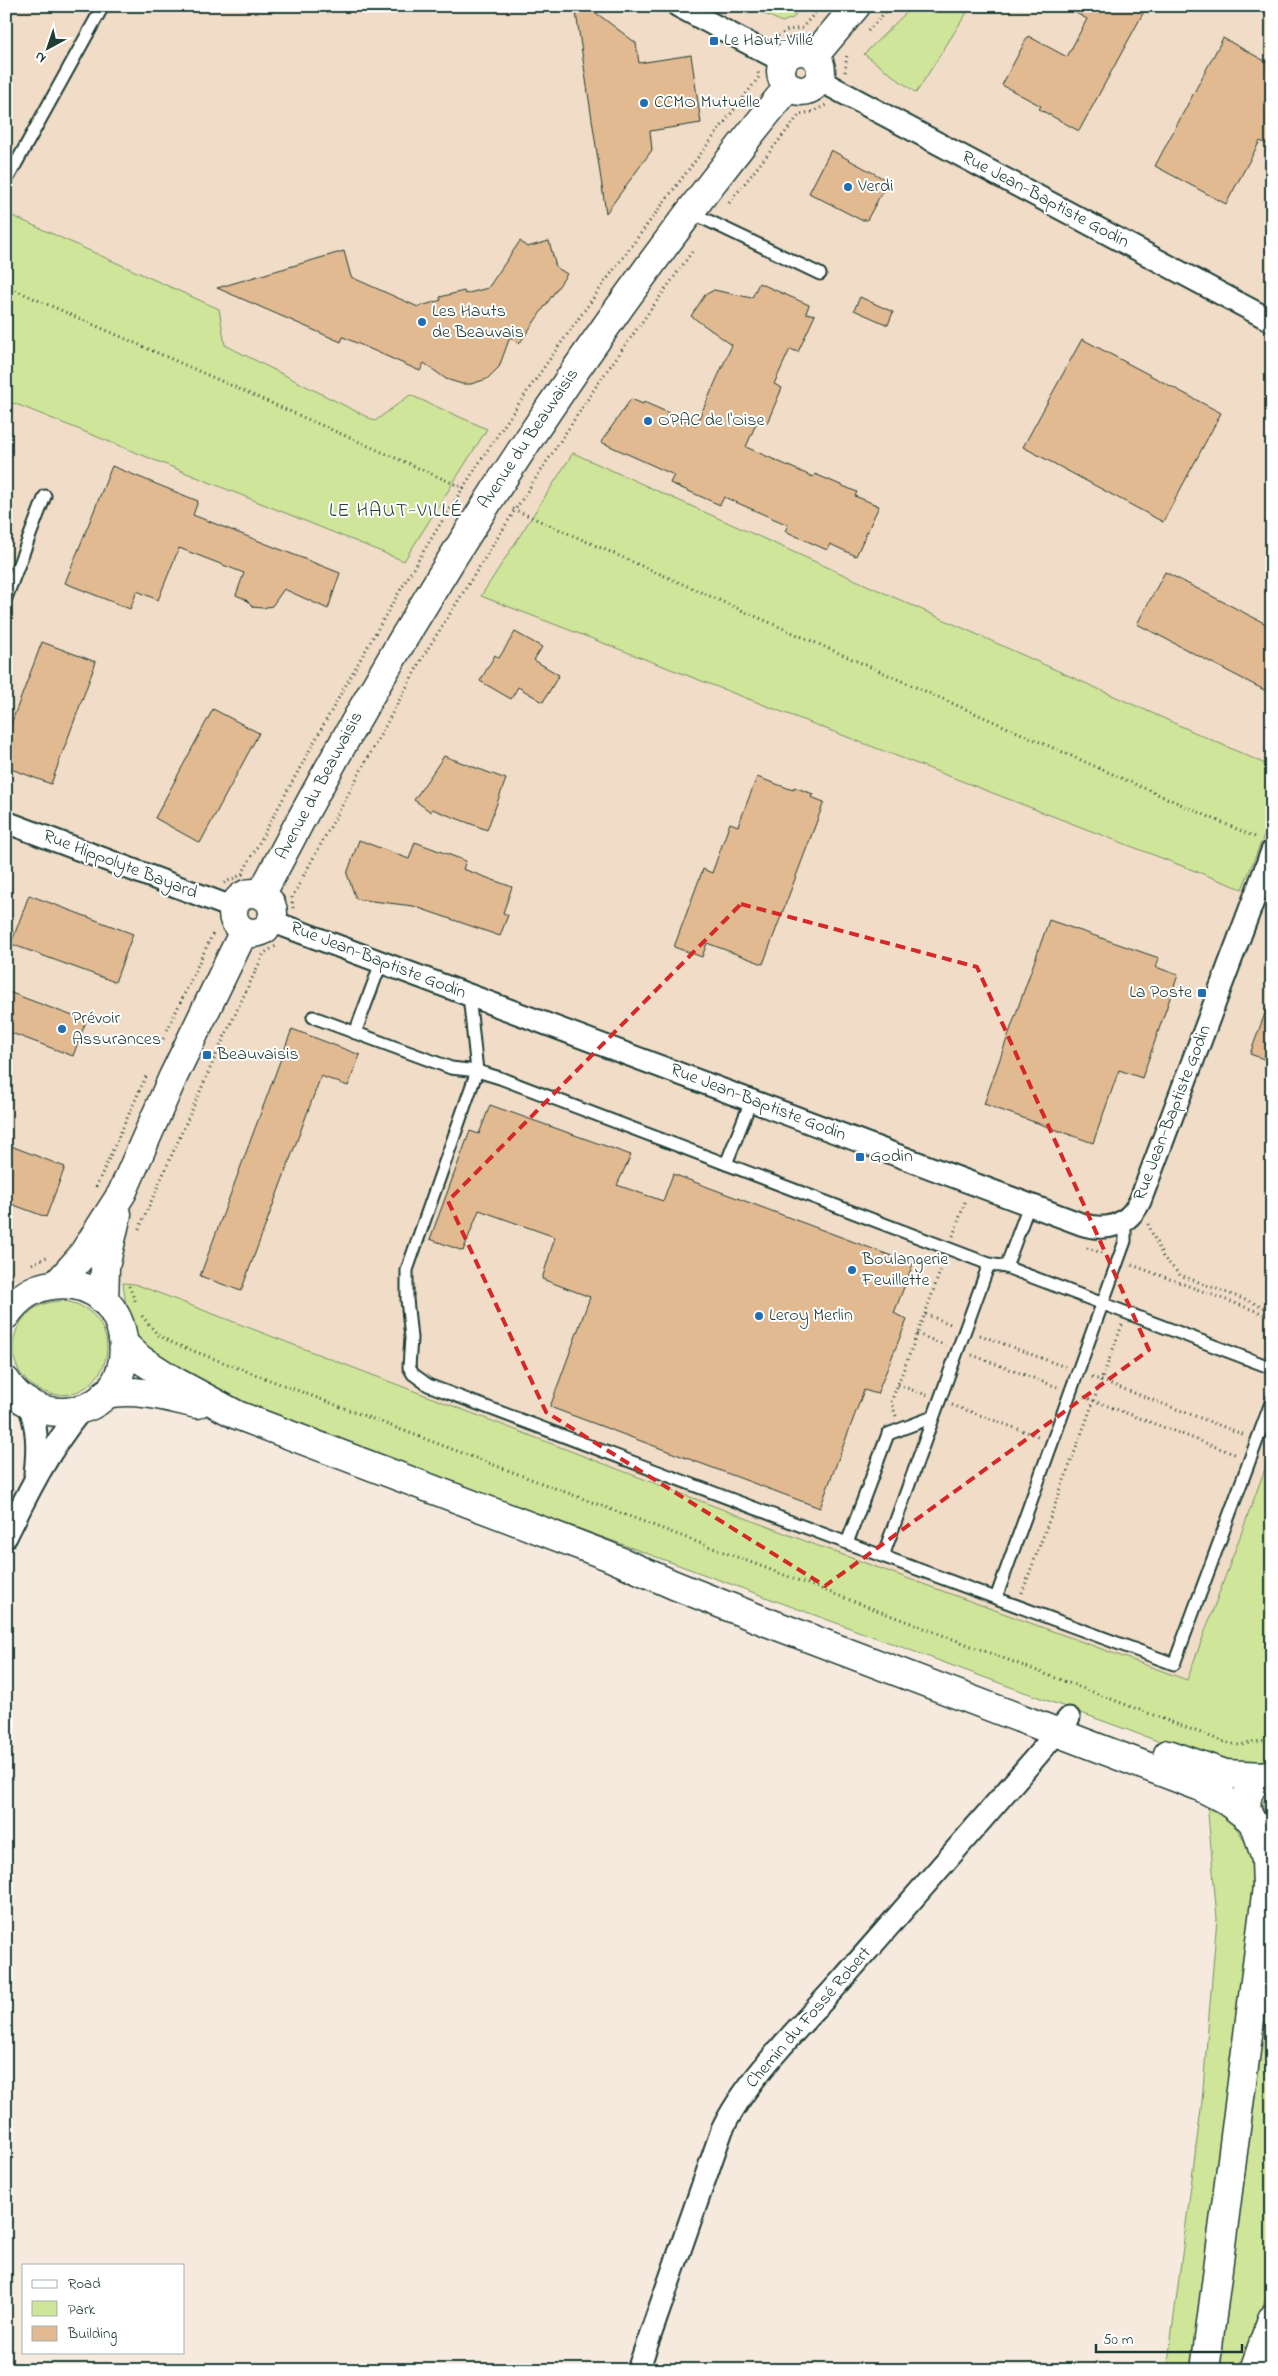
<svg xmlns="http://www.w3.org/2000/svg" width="1278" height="2376" font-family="'Indie Flower',sans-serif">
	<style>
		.built { fill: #f0dcc7 }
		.green { fill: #cfe59a; stroke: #779167 }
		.building { fill: #e1ba92; stroke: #1f3d34 }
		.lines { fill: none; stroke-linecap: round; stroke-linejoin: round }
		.lane-casing { stroke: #1f3d34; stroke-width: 15 }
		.street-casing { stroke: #1f3d34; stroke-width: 25 }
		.secondary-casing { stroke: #1f3d34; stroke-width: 31 }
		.primary-casing { stroke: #1f3d34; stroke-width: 31 }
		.path { stroke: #1f3d34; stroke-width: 3; stroke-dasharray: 1 4; stroke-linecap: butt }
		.lane { stroke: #fff; stroke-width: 11 }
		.street { stroke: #fff; stroke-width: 21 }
		.secondary { stroke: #fff; stroke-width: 28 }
		.primary { stroke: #fff; stroke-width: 28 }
		.marked { fill: none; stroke: #d62828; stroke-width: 4; stroke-dasharray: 10 6; stroke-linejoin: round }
		.poi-dot { fill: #1f6fb2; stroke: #fff; stroke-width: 2 }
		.labels { text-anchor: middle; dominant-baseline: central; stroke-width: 4; stroke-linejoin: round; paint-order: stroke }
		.poi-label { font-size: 18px; fill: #1f3d34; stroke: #fff; text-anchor: start }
		.street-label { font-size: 18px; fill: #1f3d34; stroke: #fff }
		.quarter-label { font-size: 20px; letter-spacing: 1px; fill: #1f3d34; stroke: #fff }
	</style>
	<rect width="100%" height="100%" fill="#f6eade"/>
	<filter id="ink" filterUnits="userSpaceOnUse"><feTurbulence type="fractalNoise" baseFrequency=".02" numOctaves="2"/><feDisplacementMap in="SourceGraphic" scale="10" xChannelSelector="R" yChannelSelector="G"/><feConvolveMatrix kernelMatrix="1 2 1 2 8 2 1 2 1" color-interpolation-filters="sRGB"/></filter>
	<g filter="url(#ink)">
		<!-- built -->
		<path class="built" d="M6,6H1272V1719L135,1284L6,1280Z"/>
		<!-- green -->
		<g class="green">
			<path d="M748,6H801L793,18L782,22Z"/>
			<path d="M913,6H971L916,93L864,54Z"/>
			<path d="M6,213L219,309L225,345L375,421L410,395L487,429L404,561L6,400Z"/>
			<path d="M573,453L1272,767V816L1242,889L481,596Z"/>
			<path d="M123,1283L135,1284L813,1544L1187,1680L1272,1450V1758L1231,1768L221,1397L142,1350L126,1306Z"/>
			<circle cx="60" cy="1348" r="47"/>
			<path d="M1272,1791V1820C1260,1812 1260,1799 1272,1791Z"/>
			<path d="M1207,1802C1237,1823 1242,1835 1258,1867L1191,2370H1167L1202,2101L1217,1918Z"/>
			<path d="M1272,1898V2280L1241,2370H1211Z"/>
		</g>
		<!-- building -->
		<g class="building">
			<path d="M575,6H587L636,43L639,63L691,55L701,123L650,131L652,150L606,213Z"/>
			<path d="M1063,6H1147L1079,131L1039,109L1041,106L1002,85L1028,36L1067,57L1087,19Z"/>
			<path d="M1223,38L1272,65V147L1260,141L1226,204L1155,166Z"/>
			<path d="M831,150L888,181L867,220H861L809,193Z"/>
			<path d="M520,241L527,247L549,241L556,267L567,274L519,344L510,337L499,367L487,379L471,384H462L446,379L424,363L420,371L343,337L341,342L217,288L344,251L351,277L418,307L441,300L440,297L464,291L465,294L488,288Z"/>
			<path d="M759,283L809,305L806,313L815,315L798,352L790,349L774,384L782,388L767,423L758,419L746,447L813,477L815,474L857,492L855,496L879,506L856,556L830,544L827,550L785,531L788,525L724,497L720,505L670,483L674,475L601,442L631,399L643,404L644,402L696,425L732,345L691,316L705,295L714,290L752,298Z"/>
			<path d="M860,297L893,312L888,325L854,310Z"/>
			<path d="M1082,339L1221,413L1163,522L1023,447Z"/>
			<path d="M112,466L198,501L193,515L340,573L328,609L284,589L272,606L262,608L253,607L245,599L236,595L244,573L179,548L158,600L137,591L130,609L65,583Z"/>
			<path d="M1165,572L1272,627V694L1137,624Z"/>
			<path d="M515,632L542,647L534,660L559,675L543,702L518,687L511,699L480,681L495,655L499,658Z"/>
			<path d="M42,642L96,662L51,784L6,767V737Z"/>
			<path d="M213,709L259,733L200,843L155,818Z"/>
			<path d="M444,756L506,779L487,830L432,809L431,812L414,800Z"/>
			<path d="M757,777L793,790L794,787L813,794L811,797L824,802L763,964L707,943L702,957L674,947L703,869L712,873L730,823L738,826Z"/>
			<path d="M359,840L409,859L415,842L466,861L463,869L512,887L503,913L508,915L500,936L413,906L356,899L347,874Z"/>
			<path d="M29,895L133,934L115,982L11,944Z"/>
			<path d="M1049,920L1159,958L1156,967L1178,975L1142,1078L1119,1070L1093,1143L984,1104Z"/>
			<path d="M6,991L86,1021L73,1056L6,1031Z"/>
			<path d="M1270,1000L1272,1001V1062L1250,1054Z"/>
			<path d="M292,1029L360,1055L348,1086L321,1076L241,1291L200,1276Z"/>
			<path d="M490,1105L631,1155L617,1185L663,1201L673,1174L913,1264L894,1313L907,1320L877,1394L864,1390L820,1508L550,1407L590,1297L542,1279L555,1237L479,1210L463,1251L430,1239L470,1131L479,1134Z"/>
			<path d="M6,1144L65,1167L46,1217L6,1202Z"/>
		</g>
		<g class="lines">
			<!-- lane casing -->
			<g class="lane-casing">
				<g id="lane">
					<path d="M6,175L9,176L103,6"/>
					<path d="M690,212L820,274"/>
					<path d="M6,598L45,496"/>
					<path d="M469,995L477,1071L407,1270V1299L411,1338L409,1367L413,1374L428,1385L847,1543"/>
					<path d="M313,1017L451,1068L477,1071L500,1078L989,1264L1006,1267L1272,1368"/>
					<path d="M355,1033L381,963"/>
					<path d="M726,1164L751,1101"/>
					<path d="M1006,1267L1029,1205"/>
					<path d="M933,1417L888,1434L847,1543L1174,1664L1272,1400"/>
					<path d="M883,1556L989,1264"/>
					<path d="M996,1598L1125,1241V1221"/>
				</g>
			</g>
			<!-- street casing -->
			<g class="street-casing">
				<g id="street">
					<path d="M678,6L784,62"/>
					<path d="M819,80L1272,321"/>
					<path d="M6,822L234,908"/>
					<path d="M271,921L1081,1224C1106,1232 1128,1226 1140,1201L1272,851"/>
					<path d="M28,1403C38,1427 38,1448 35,1474"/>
					<path d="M6,1537C28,1492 50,1448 82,1409"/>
					<path d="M638,2370L722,2130C746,2079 802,2025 840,1982C917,1894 994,1807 1069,1718"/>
				</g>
			</g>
			<!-- secondary casing -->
			<g class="secondary-casing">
				<g id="secondary">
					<circle cx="801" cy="71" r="20"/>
					<path d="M814,56L856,6"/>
					<circle cx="253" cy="913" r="20"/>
					<path d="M261,895C410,608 584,336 789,86"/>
					<path d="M57,1284L81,1257L122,1193L173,1077L244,931"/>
					<path d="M104,1301L105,1267L117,1214"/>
					<path d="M6,1315C17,1299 33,1287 53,1285C138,1273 152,1407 64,1412C40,1413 18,1401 6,1381"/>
					<path d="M125,1345L140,1359L176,1382L237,1415L608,1556L674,1585L767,1622L1201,1787L1224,1799L1250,1819"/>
					<path d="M105,1394C137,1388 167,1397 197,1404"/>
					<path d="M1168,1754L1225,1774L1265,1776"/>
				</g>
			</g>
			<!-- primary casing -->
			<g class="primary-casing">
				<g id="primary">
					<path d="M1272,1773C1237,1784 1239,1825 1272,1837"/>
					<path d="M1205,2370L1267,1887L1266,1860L1257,1830"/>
					<path d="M1254,2370L1272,2319"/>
				</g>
			</g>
			<!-- path -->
			<g class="path">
				<path d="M868,31L891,6"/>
				<path d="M778,36L788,30L802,28L821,6"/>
				<path d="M845,72L847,53"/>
				<path d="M729,203L800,114L812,112L826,105"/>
				<path d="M6,286L468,490"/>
				<path d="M513,509L1257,838"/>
				<path d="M242,874C313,744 383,613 463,488C554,346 656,212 759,77L758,72"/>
				<path d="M224,883L243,874"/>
				<path d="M293,908L292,897L424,655L515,510L599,382L692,252"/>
				<path d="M163,1039L214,931"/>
				<path d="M96,1187L147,1074"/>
				<path d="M1148,1224L1163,1257L1180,1275L1272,1310"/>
				<path d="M139,1229L221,1044L264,953L278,945"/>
				<path d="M953,1236L965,1202"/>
				<path d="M1087,1248L1105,1254"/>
				<path d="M32,1264L49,1256"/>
				<path d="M1132,1265L1272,1317"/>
				<path d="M6,1275L15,1272"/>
				<path d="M129,1286L136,1303"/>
				<path d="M925,1314L943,1263"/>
				<path d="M142,1316L158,1335L175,1344L1227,1743L1239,1745L1272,1739"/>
				<path d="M917,1334L945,1345"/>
				<path d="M980,1335L1065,1367"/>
				<path d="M972,1355L1057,1387"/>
				<path d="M1092,1377L1245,1435"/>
				<path d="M898,1385L927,1395"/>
				<path d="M1084,1397L1237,1455"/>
				<path d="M952,1405L1040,1437"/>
				<path d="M896,1416L891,1402L925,1314L953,1325"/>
				<path d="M1022,1593L1122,1325"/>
			</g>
			<!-- lane -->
			<use href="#lane" class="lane"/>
			<!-- street -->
			<use href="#street" class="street"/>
			<!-- secondary -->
			<use href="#secondary" class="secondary"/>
			<!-- primary -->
			<use href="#primary" class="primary"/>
		</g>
	</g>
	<!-- marked area -->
	<path class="marked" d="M741,904L977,967L1149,1350L825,1586L546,1412L448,1201Z"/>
	<!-- markers -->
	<g class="poi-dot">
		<rect x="709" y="36" width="10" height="10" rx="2.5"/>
		<circle cx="644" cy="103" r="5"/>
		<circle cx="848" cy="187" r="5"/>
		<circle cx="422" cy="322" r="5"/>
		<circle cx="648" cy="421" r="5"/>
		<rect x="1197" y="988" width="10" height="10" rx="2.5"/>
		<circle cx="62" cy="1029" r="5"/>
		<rect x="202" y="1050" width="10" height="10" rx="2.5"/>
		<rect x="855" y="1152" width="10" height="10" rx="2.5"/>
		<circle cx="852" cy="1270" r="5"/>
		<circle cx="759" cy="1316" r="5"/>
	</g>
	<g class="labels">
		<!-- poi labels -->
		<g class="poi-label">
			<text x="724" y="41">Le Haut-Villé</text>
			<text x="654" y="103">CCMO Mutuelle</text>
			<text x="858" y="187">Verdi</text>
			<text x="432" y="312">Les Hauts<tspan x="432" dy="21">de Beauvais</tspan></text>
			<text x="658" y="421">OPAC de l'Oise</text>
			<text x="1192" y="993" text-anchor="end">La Poste</text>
			<text x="72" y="1019">Prévoir<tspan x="72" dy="21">Assurances</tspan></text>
			<text x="217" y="1055">Beauvaisis</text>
			<text x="870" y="1157">Godin</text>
			<text x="862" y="1260">Boulangerie<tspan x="862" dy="21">Feuillette</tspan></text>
			<text x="769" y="1316">Leroy Merlin</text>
		</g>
		<!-- street labels -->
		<g class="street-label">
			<text transform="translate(1045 200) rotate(28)">Rue Jean-Baptiste Godin</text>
			<text transform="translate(529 439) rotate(-56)">Avenue du Beauvaisis</text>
			<text transform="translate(320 786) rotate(-62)">Avenue du Beauvaisis</text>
			<text transform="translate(120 865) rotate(21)">Rue Hippolyte Bayard</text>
			<text transform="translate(378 961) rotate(21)">Rue Jean-Baptiste Godin</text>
			<text transform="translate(758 1103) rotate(21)">Rue Jean-Baptiste Godin</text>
			<text transform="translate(1173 1113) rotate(-69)">Rue Jean-Baptiste Godin</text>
			<text transform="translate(809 2018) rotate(-49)">Chemin du Fossé Robert</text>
		</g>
		<!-- quarter labels -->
		<g class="quarter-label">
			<text x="396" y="511">LE HAUT-VILLÉ</text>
		</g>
	</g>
	<!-- margin -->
	<rect width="1278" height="2376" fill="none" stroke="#fff" stroke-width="25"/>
	<rect x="12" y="12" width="1253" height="2351" fill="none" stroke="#1f3d34" stroke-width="2" filter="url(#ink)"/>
	<!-- legend -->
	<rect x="22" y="2264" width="162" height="90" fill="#ffffff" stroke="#a5b1ae"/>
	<rect x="32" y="2280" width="25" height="8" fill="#ffffff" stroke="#a5b1ae"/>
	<text x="68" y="2288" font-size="15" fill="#1f3d34">Road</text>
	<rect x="32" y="2301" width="25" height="15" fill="#cfe59a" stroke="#a5b1ae"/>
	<text x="68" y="2314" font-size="15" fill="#1f3d34">Park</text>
	<rect x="32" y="2326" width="25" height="15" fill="#e1ba92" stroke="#a5b1ae"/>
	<text x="68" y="2338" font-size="15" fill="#1f3d34">Building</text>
	<!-- north arrow -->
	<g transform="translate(48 48) rotate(220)" stroke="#ffffff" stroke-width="4" paint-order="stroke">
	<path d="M0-4L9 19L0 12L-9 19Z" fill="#1f3d34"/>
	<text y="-8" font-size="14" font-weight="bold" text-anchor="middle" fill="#1f3d34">N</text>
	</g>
	<!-- scale -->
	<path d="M1096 2344v8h146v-8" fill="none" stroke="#1f3d34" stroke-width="2.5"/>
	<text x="1103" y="2344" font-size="15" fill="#1f3d34" stroke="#ffffff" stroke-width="4" paint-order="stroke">50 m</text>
</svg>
